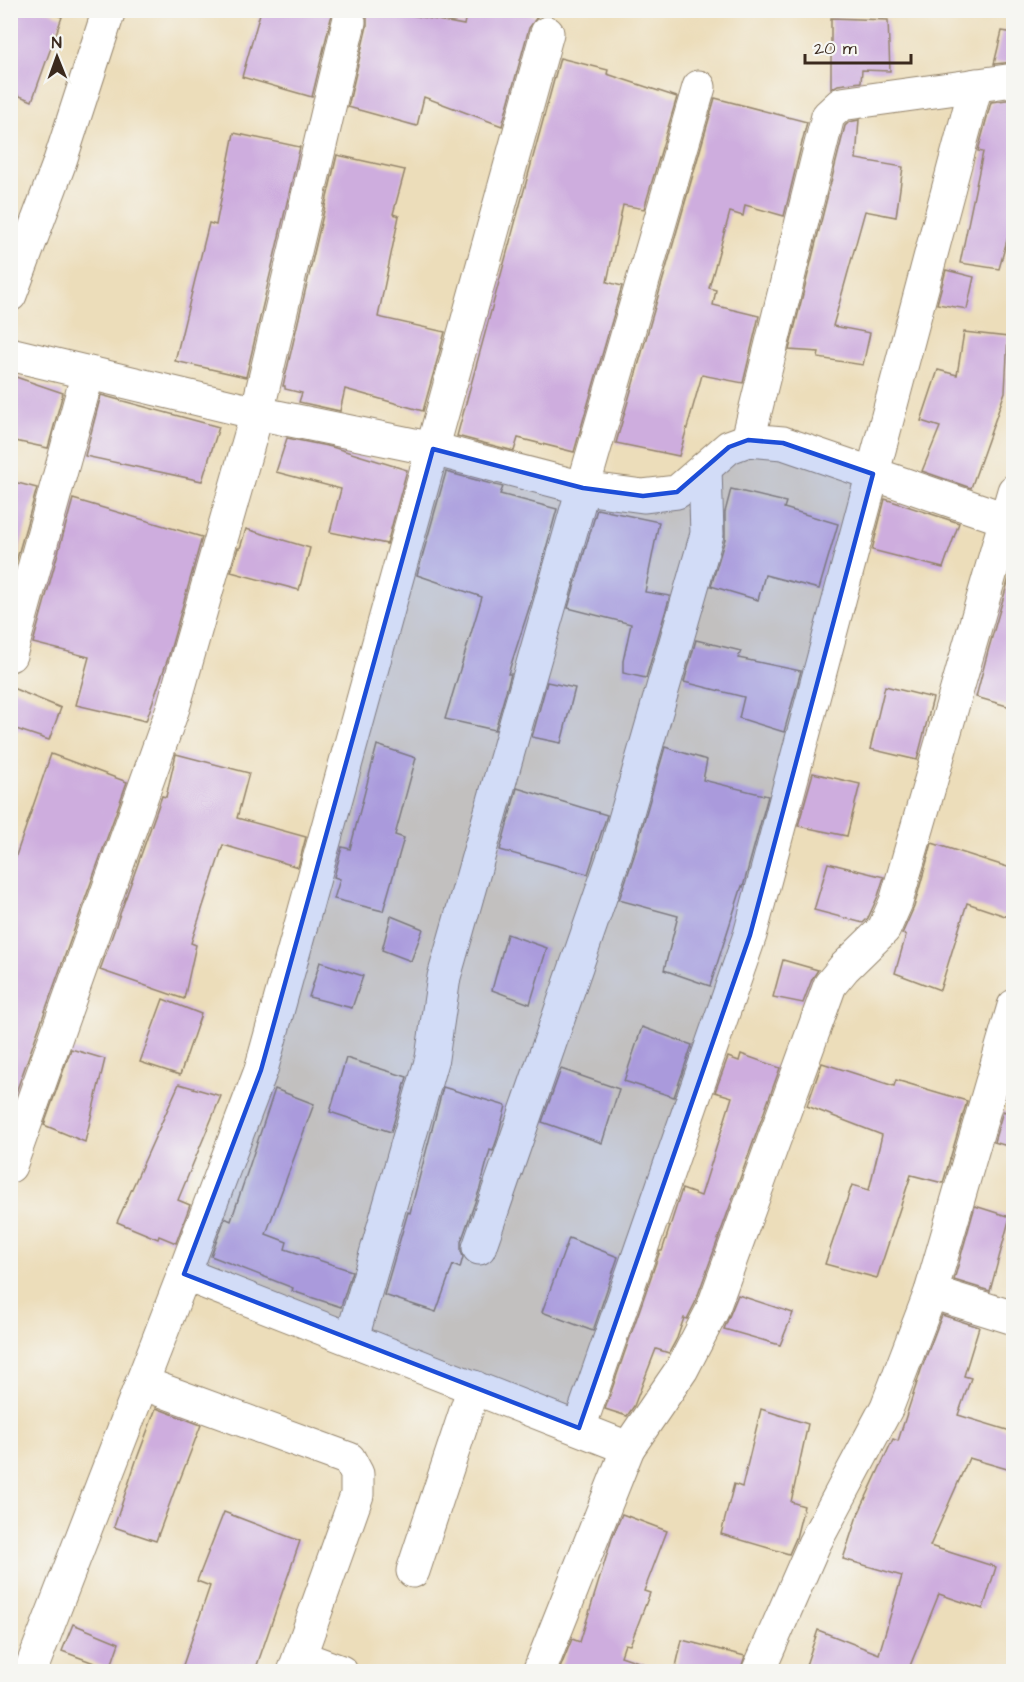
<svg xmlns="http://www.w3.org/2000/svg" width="1024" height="1682" font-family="'Architects Daughter',sans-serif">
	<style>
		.building { fill: #ceadde }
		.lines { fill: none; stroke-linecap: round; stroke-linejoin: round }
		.street-casing { stroke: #94846c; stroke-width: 35 }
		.street { stroke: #fff; stroke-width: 33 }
		.marked { fill: #1d4ed8; fill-opacity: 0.2; stroke: #1d4ed8; stroke-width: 4.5; stroke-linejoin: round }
	</style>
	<rect width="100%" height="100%" fill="#f6f6f2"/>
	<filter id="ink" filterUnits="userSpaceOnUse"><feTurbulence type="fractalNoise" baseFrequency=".0167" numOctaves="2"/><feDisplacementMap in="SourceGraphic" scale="12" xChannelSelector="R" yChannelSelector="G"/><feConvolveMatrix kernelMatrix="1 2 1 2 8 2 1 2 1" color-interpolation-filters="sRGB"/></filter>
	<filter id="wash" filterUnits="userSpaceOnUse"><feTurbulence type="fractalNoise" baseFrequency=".008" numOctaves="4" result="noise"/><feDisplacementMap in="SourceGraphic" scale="24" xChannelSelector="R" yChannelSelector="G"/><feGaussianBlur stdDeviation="1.35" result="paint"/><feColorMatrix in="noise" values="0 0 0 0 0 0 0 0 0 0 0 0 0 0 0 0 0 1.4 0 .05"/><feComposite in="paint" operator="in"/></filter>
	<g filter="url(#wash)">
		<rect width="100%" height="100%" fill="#ecddba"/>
		<g id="blocks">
			<!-- building -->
			<g class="building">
				<path d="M10,10H45L62,17L32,101L10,92Z"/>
				<path d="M261,10H335L331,18L312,97L242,77Z"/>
				<path d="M363,10H385L464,25L467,10H518L537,17L529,28L502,126L424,97L417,126L348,107L367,26V17Z"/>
				<path d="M831,18L888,20L890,71L862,70L861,82L838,85L831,89Z"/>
				<path d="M1002,31L1014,33V62L994,64Z"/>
				<path d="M560,58L608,70L607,74L677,97L644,209L623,205L607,282L622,286L574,452L518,438L514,451L457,436Z"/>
				<path d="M715,98L807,122L784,216L745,205L743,216L730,212L709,288L716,290L713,305L759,316L743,383L702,375L679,456L616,443Z"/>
				<path d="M1014,99V215L999,269L960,263L983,152L978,151L991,102Z"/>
				<path d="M859,120L856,159L903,167L896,217L865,211L833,326L870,333L863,365L818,358L819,352L789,350L845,126L849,122Z"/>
				<path d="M234,133L300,147L246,377L175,361L209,223L216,225Z"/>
				<path d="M337,155L405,170L393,214L399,216L378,317L445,332L423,411L345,389L340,411L299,402L302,393L285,389V386H283Z"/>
				<path d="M946,270L974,277L967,309L937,304Z"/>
				<path d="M964,332L1008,337L1005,392L971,488L922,471L940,427L921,421L938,370L957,375Z"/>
				<path d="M10,375L63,393L48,448L10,440Z"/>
				<path d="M101,395L219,427L202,481L85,456Z"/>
				<path d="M287,438L332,447L407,470L387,544L330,532L341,489L276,472Z"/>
				<path d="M446,472L503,487L500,494L557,509L532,599L508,674H511L495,730L445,719L482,597L417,575Z"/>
				<path d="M10,481L37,488L10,583Z"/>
				<path d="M731,489L786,502L784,508L838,524L819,589L765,575L758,600L711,586L725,539V512Z"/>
				<path d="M73,499L202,537L168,658L146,721L76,705L89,657L33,643Z"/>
				<path d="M885,499L959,523L943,568L872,550Z"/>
				<path d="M597,509L659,522L645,592L670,596L646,678L623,673V661L631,624L568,608Z"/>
				<path d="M246,529L310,548L299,590L231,572L238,548H240Z"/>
				<path d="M1014,561V708L976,697L988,651Z"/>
				<path d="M696,640L741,651L738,658L801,671L784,732L739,718L744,697L684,682Z"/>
				<path d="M547,682L575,688L561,743L532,737Z"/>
				<path d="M885,686L933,698L917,760L870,749Z"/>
				<path d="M10,687L61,708L49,740L10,727Z"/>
				<path d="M377,745L416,758L395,835L404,838L383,911L334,899L340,879L334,877L342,847L350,849Z"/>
				<path d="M665,747L707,760L703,780L768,796L743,887L742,886L710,986L664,970L678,916L619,900L634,856Z"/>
				<path d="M51,754L127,782L10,1109V873Z"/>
				<path d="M176,754L249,773L237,818L306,837L298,867L223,845L191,943L196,945L184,999L100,970L162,796L166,797Z"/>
				<path d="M813,773L860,784L847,836L798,826Z"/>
				<path d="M517,788L607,815L588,874L500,850Z"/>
				<path d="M932,843L1014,869V919L967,903L940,990L895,973L906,935L902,934L914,907Z"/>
				<path d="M828,863L884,877L878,896L868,918L863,923L814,910Z"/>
				<path d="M391,916L423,929L411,961L382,950Z"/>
				<path d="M507,934L547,948L530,1004L492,990Z"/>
				<path d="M783,960L818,970L812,979L803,1003L773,997Z"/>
				<path d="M320,962L363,976L352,1008L309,997Z"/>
				<path d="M163,999L201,1014L180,1075L140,1062Z"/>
				<path d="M642,1027L692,1045L674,1097L624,1081Z"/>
				<path d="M71,1049L105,1059L85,1142L44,1125Z"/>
				<path d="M741,1054L780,1068L695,1303L687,1319L684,1318L677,1338L669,1353L656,1349L634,1406L627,1416L605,1409L660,1251H662L682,1189L701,1196L732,1097L715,1092L728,1057L739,1061Z"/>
				<path d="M346,1058L407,1077L391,1132L330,1112Z"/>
				<path d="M822,1063L894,1086L896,1080L967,1101L943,1183L911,1175L877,1278L825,1264L852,1185L869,1190L882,1135L807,1106Z"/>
				<path d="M561,1069L619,1089L602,1143L542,1122Z"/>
				<path d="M179,1084L221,1096L178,1200L190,1205L176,1243L159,1236L158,1239L117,1222Z"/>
				<path d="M443,1087L506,1106L497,1139L493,1151L490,1150L480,1188L461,1242V1251L463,1257L460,1268L453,1265L436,1312L384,1295L408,1212L410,1213Z"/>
				<path d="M275,1089L314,1104L266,1234L287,1242L285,1249L352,1271L341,1307L292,1291L293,1288L211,1256L225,1218L231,1221Z"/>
				<path d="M1003,1111L1014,1115V1148L994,1142Z"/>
				<path d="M975,1206L1010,1217L990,1291L954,1280Z"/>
				<path d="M569,1238L618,1257L593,1331L542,1312Z"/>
				<path d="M738,1295L793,1313L780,1345L724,1329Z"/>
				<path d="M942,1315L979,1327L964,1376L971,1378L958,1415L1014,1432V1471L969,1458L930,1546L996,1567L983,1609L939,1594L910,1666L918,1670V1671H804L818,1630L879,1654L902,1576L843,1559L856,1519L893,1439L898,1441L921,1370Z"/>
				<path d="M156,1408L201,1425L179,1482L178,1481L156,1541L114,1527L136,1461Z"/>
				<path d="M761,1409L808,1424L791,1502L804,1506L796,1538L789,1554L721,1534L734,1484L742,1487Z"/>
				<path d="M224,1512L300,1541L255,1671H181L210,1586L197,1581Z"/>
				<path d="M622,1514L667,1531L644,1591L650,1593L630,1645L625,1644L621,1656L653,1667L652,1671H559L572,1639L580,1642L612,1538Z"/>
				<path d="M73,1624L119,1643L110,1669L62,1651Z"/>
				<path d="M682,1640L745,1656L740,1671H675Z"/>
			</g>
		</g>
	</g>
	<g filter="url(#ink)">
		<use href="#blocks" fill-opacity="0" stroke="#94846c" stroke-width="1.5"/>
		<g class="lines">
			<!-- street casing -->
			<g class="street-casing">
				<g id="street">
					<path d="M10,295L59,164L109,10"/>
					<path d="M10,354L257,413L433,449L583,488L643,496L677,492L729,447L748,440L783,443L1014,522"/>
					<path d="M748,440L828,116L841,104L1014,80"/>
					<path d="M10,655L88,373"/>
					<path d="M10,1166L173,708L257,413L349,22"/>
					<path d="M479,1248L616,851L707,534L705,468"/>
					<path d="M184,1274L628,1448"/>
					<path d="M931,1292L1014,1318"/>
					<path d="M352,1338L432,1058L444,977L583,488L699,87"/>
					<path d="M142,1383L349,1459L357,1474V1495L294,1672"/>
					<path d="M579,1428L750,935L976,85"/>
					<path d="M413,1571L474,1387"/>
					<path d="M300,1657L341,1672"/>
					<path d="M30,1672L184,1274L261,1070L547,33"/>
					<path d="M539,1672L628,1448L682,1369L712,1311L830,985L844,968L884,929L896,902L1014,491"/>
					<path d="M758,1672L814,1544L887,1407L931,1292L1014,1006"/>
				</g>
			</g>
			<!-- street -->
			<use href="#street" class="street"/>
		</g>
	</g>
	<!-- marked area -->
	<path class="marked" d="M748,440L783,443L873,474L750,935L579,1428L184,1274L261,1070L433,449L583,488L643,496L677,492L729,447Z"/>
	<!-- margin -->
	<rect width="1024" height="1682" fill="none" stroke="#f6f6f2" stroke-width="36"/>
	<!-- north arrow -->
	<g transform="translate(57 57) rotate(359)" stroke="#f6f6f2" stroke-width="4.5" paint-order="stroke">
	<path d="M0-4.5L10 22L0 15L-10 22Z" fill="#3b2a1e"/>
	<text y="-9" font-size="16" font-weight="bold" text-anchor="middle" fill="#3b2a1e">N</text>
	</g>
	<!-- scale -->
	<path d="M805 54v9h106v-9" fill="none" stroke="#3b2a1e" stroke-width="3"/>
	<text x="814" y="54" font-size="18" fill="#3b2a1e" stroke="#f6f6f2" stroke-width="4.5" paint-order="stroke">20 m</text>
</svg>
